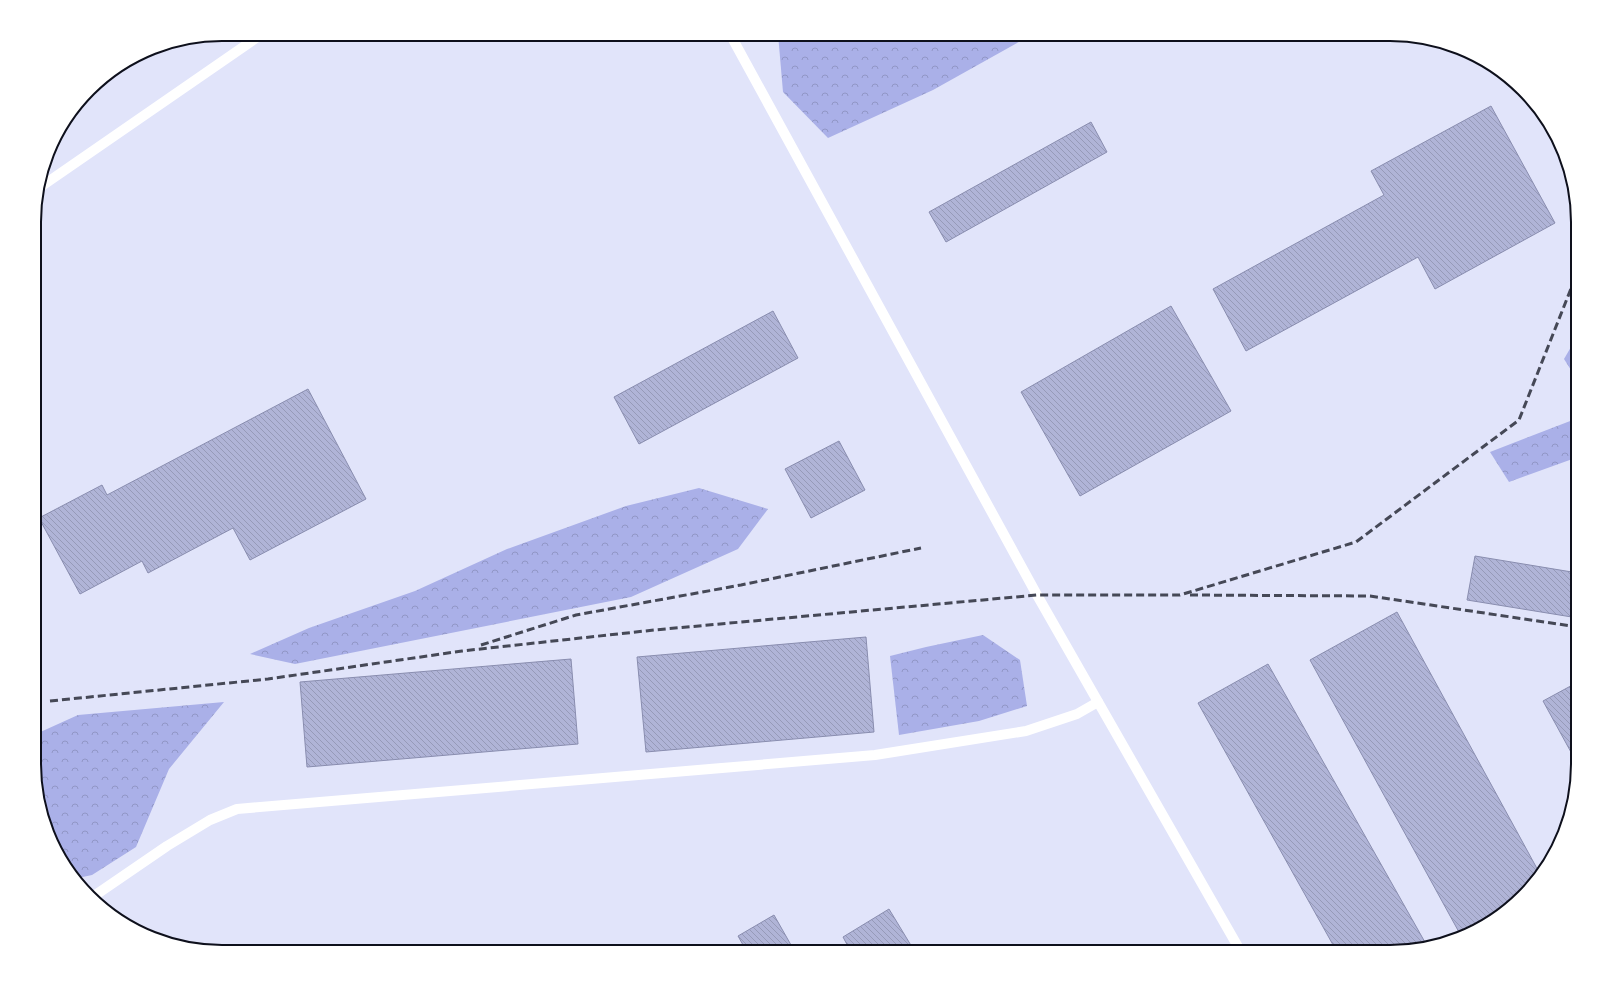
<svg xmlns="http://www.w3.org/2000/svg" width="1612" height="986" font-family="'IBM Plex Serif',serif">
	<style>
		.forest { fill: url(#forest-crowns) }
		.building { fill: url(#building-back-hatch); stroke: #898daf }
		.lines { fill: none; stroke-linecap: round; stroke-linejoin: round }
		.service { stroke: #fff; stroke-width: 10 }
		.rail { stroke: #454856; stroke-width: 3; stroke-dasharray: 8 4; stroke-linecap: butt }
		.rim { fill: none; stroke: #0e101c; stroke-width: 2 }
	</style>
	<defs>
		<pattern id="forest-crowns" width="20" height="18" patternUnits="userSpaceOnUse"><rect width="20" height="18" fill="#aab0e8"/><path d="M2 6a3 3 0 1 1 6 0M12 15a3 3 0 1 1 6 0" fill="none" stroke="#9196c6"/></pattern>
		<pattern id="building-back-hatch" width="6" height="6" patternUnits="userSpaceOnUse"><rect width="6" height="6" fill="#b0b4d7"/><path d="M-1 5l2 2M0 0l6 6M5-1l2 2" fill="none" stroke="#969ab8"/></pattern>
	</defs>
	<rect width="100%" height="100%" fill="#e1e4fa"/>
	<!-- forest -->
	<g class="forest">
		<path d="M778,34H1033L933,90L828,138L783,92Z"/>
		<path d="M1578,335V381L1564,359Z"/>
		<path d="M1578,418V457L1509,482L1490,452Z"/>
		<path d="M699,488L768,509L738,549L631,597L295,664L250,654L309,628L415,591L507,549L626,506Z"/>
		<path d="M983,635L1020,660L1027,706L979,721L899,735L890,656L926,647Z"/>
		<path d="M224,702L169,769L136,847L92,875L78,878L59,858L36,788V734L78,715Z"/>
	</g>
	<!-- building -->
	<g class="building">
		<path d="M1491,106L1555,223L1435,289L1418,257L1246,351L1213,289L1384,195L1371,171Z"/>
		<path d="M1091,122L1107,152L946,242L929,212Z"/>
		<path d="M1171,306L1231,411L1080,496L1021,392Z"/>
		<path d="M773,311L798,358L639,444L614,397Z"/>
		<path d="M308,389L366,499L250,560L233,528L148,573L142,561L80,594L39,518L102,485L107,495Z"/>
		<path d="M839,441L865,490L811,518L785,469Z"/>
		<path d="M1475,556L1578,573V618L1467,600Z"/>
		<path d="M1397,612L1540,874L1484,927L1460,934L1310,660Z"/>
		<path d="M866,637L874,732L646,752L637,657Z"/>
		<path d="M571,659L578,744L307,767L300,682Z"/>
		<path d="M1268,664L1426,944L1402,952H1337L1198,703Z"/>
		<path d="M1578,682V765L1543,701Z"/>
		<path d="M889,909L915,952H851L843,937Z"/>
		<path d="M774,915L795,952H747L738,936Z"/>
	</g>
	<g class="lines">
		<!-- service -->
		<g class="service">
			<path d="M730,34L1037,595L1241,952"/>
			<path d="M39,188L262,34"/>
			<path d="M94,896L167,846L210,820L237,809L875,755L1026,731L1077,714L1098,702"/>
		</g>
		<!-- rail -->
		<g class="rail">
			<path d="M1190,595L1370,596L1578,627"/>
			<path d="M481,645L576,615L741,585L921,548"/>
			<path d="M50,701L268,679L462,651L654,630L1037,595H1180L1356,542L1519,420L1578,271"/>
		</g>
	</g>
	<!-- crop -->
	<path d="M0 0H1612V986H0ZM222 41H1390A181 181 0 0 1 1571 222V764A181 181 0 0 1 1390 945H222A181 181 0 0 1 41 764V222A181 181 0 0 1 222 41Z" fill="#fff" fill-rule="evenodd"/>
	<path class="rim" d="M222 41H1390A181 181 0 0 1 1571 222V764A181 181 0 0 1 1390 945H222A181 181 0 0 1 41 764V222A181 181 0 0 1 222 41Z"/>
</svg>
